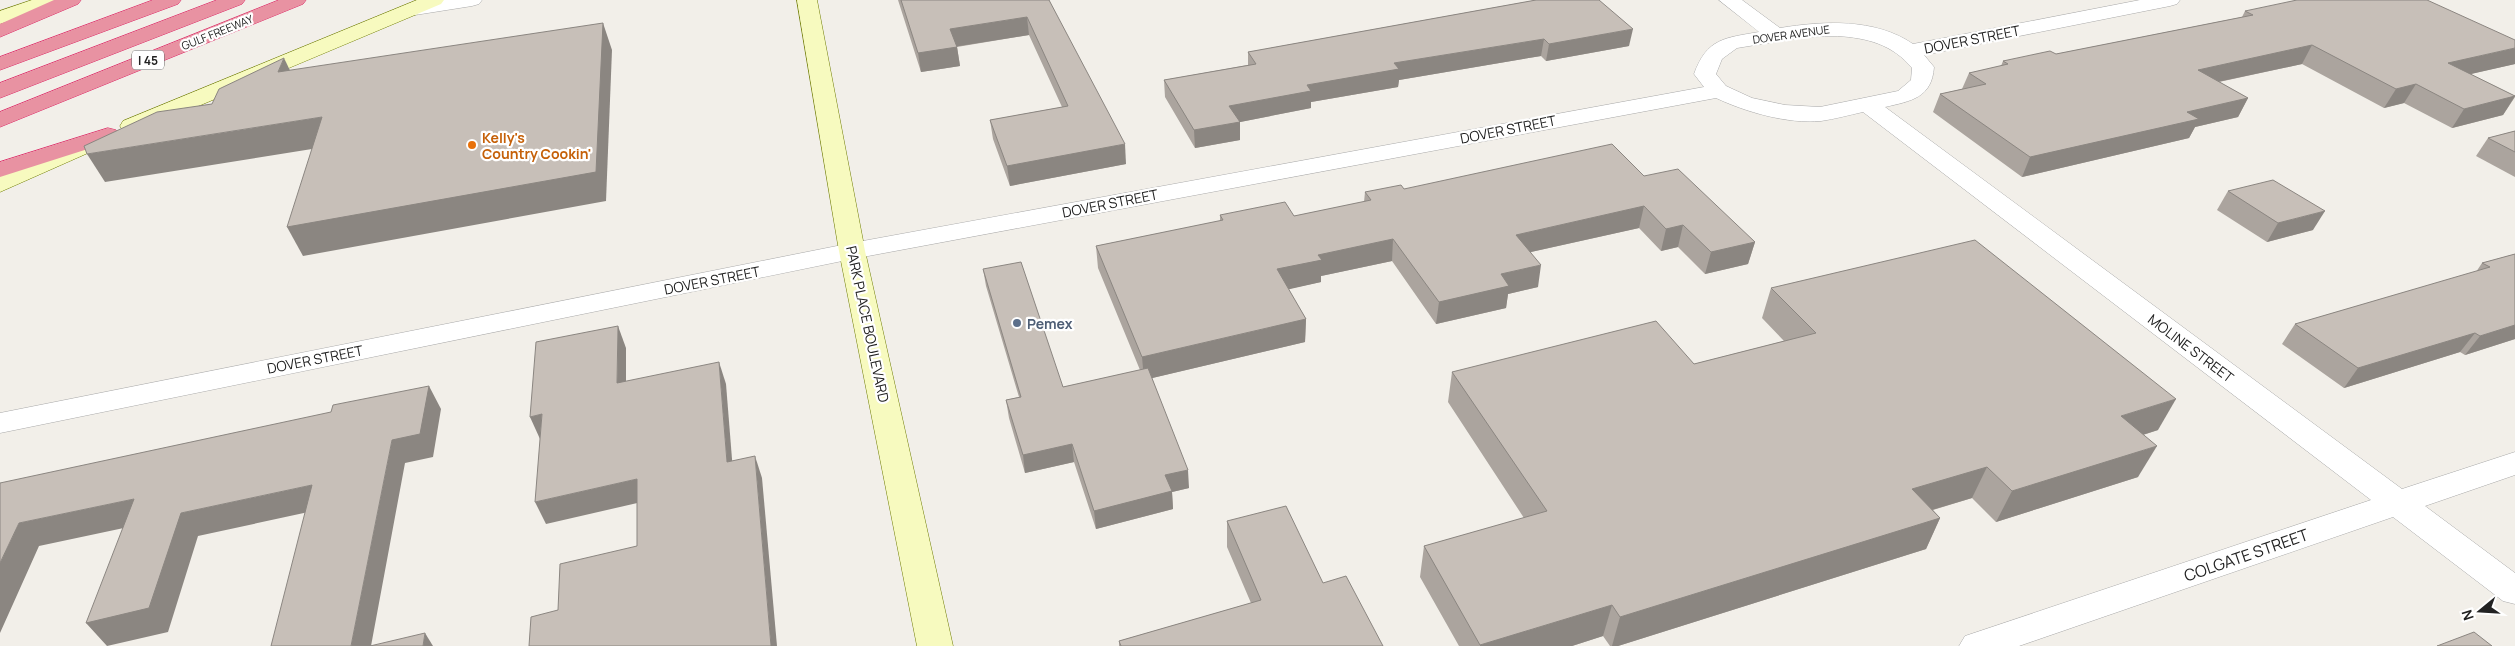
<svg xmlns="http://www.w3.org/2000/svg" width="2515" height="646" font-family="Manrope,sans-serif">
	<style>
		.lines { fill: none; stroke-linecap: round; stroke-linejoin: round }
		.street-casing { stroke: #a9a9a9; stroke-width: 1 }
		.secondary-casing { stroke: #707d05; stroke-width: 1 }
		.highway-casing { stroke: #dc2a67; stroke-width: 1 }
		.street { fill: #fff; fill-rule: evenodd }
		.secondary { fill: #f7fabf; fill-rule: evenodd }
		.highway { fill: #e892a2; fill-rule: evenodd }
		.wall { fill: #aba49e }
		.shaded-wall { fill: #8b8681 }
		.building { fill: #c7bfb8; stroke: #8b8681 }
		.food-dot { fill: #e8710a; stroke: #fff; stroke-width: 2 }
		.service-dot { fill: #5c6f8a; stroke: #fff; stroke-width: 2 }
		.labels { text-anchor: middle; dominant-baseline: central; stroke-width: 4.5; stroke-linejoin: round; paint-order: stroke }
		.far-street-label { font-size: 11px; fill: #222; stroke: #fff }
		.shield { fill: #fff; stroke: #646464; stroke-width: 1 }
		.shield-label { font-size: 12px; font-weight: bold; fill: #222 }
		.street-label { font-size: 14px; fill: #222; stroke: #fff }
		.food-label { font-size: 14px; font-weight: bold; fill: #c56008; stroke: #fff; text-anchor: start }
		.service-label { font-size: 14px; font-weight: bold; fill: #4e5e75; stroke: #fff; text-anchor: start }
		.near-street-label { font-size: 16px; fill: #222; stroke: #fff }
	</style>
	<rect width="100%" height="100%" fill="#f2efe9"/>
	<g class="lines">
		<!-- street casing -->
		<g class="street-casing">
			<g id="street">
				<path d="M434,0H482L479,4L472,6L415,15L408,13L405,9L408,5Z"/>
				<path d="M1719,0H1742L1780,28C1823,21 1875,18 1913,44L2140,0H2180L2177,4L2170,6L1924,55L1934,67C1932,98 1911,101 1885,107L2402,489L2515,452V475L2425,506L2515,573V604L2503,601L2393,517L2019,646H1959L1965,636L2371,500L1863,112C1849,115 1835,119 1821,121C1787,124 1746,112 1716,98L852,259L0,433V413L852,243L1704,87L1694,74C1707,38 1725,38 1759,32ZM1838,36C1867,38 1892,44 1912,68L1911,80L1898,91L1820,107L1785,105L1752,98L1726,86L1716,74L1722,59L1737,48L1804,37Z"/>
			</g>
		</g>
		<!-- secondary casing -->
		<g class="secondary-casing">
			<g id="secondary">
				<path d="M32,0H61L58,4L0,24V11Z"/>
				<path d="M417,0H444L441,4L139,131L131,133L123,131L120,126L123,121Z"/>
				<path d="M797,0H817L865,251L953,646H917L839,251Z"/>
				<path d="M89,137L97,139L101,144L97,149L0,192V176Z"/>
			</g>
		</g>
		<!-- highway casing -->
		<g class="highway-casing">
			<g id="highway">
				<path d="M54,0H81L78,4L0,37V24Z"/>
				<path d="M153,0H181L178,4L0,70V57Z"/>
				<path d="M217,0H245L242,4L0,98V83Z"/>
				<path d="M279,0H306L303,4L0,127V112Z"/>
				<path d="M108,128L116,130L119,135L116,140L0,177V162Z"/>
			</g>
		</g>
		<!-- street -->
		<use href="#street" class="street"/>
		<!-- secondary -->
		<use href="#secondary" class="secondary"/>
		<!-- highway -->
		<use href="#highway" class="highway"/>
	</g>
	<!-- wall -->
	<g class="wall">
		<path d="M898,0H1049L1126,164L1010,186L993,139L990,120L1062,107L1029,35L957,47L960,66L921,72Z"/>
		<path d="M1536,0L1629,46L1546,61L1541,56L1399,80L1398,87L1311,102V108L1240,122V140L1195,148L1165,97L1164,80L1248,65V52Z"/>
		<path d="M2245,11L2515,64L2470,74L2515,96V97L2503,115L2452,128L2404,103L2384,108L2302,64L2219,82L2248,98L2238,117L2195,127L2189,138L2022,177L1933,112L1940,94L1962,89L1969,73L2001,66L2003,61L2056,54L2242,17Z"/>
		<path d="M2515,131V177L2476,156L2488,138Z"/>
		<path d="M1644,176L1755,242L1748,264L1705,274L1678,247L1661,251L1639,228L1531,252L1538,287L1508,294L1506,308L1436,324L1392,261L1321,276V282L1288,289L1306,319L1305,342L1152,378L1189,488L1172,492L1173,509L1096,529L1074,462L1025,473L1009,418L1006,400L1019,397L986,286L983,269L1063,387L1140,370L1098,268L1096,246L1220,221V215L1294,216L1364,202L1365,192L1404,189Z"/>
		<path d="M2228,191L2313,230L2267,242L2217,210Z"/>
		<path d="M2515,254V339L2465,355L2460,352L2344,388L2282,344L2295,324L2476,272L2482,263Z"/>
		<path d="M1771,288L2158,430L2143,435L2138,477L1996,522L1972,498L1933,510L1940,518L1926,549L1618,646H1610L1603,636L1572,646H1459L1420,577L1424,546L1524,518L1448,402L1452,372L1694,364L1784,341L1762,318Z"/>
		<path d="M1227,521L1323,583L1383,646H1119V641L1251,603L1227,547Z"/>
	</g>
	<!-- shaded-wall -->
	<g class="shaded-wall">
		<path d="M1027,17L1029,35L953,47L950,29Z"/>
		<path d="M603,23L612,50L606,201L303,256L287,227Z"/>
		<path d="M1633,29L1629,46L1546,61L1549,44Z"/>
		<path d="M1544,39L1541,56L1399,80L1398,87L1311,102V108L1230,124L1229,106L1394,63Z"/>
		<path d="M2312,45L2302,64L2189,88L2198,70Z"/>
		<path d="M957,47L960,66L921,72L918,53Z"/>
		<path d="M2515,48V64L2436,82L2448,63Z"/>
		<path d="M284,58L297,85L278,72Z"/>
		<path d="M2416,84L2404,103L2384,108L2396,89Z"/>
		<path d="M2515,96L2503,115L2452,128L2464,109Z"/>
		<path d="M2248,98L2238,117L2195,127L2189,138L2022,177L2030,157L2187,112Z"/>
		<path d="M322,117L337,145L105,182L87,154Z"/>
		<path d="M1240,122V140L1195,148L1194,130Z"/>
		<path d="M1125,144L1126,164L1010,186L1007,166Z"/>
		<path d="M1644,206L1639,228L1513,256L1516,235Z"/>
		<path d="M2325,211L2313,230L2267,242L2278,223Z"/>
		<path d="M1683,225L1678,247L1661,251L1666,229Z"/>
		<path d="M1393,239L1392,261L1321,276V282L1277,292V269L1318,255Z"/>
		<path d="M1755,242L1748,264L1705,274L1711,252Z"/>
		<path d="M1541,265L1538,287L1508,294L1506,308L1436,324L1439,302L1501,274Z"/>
		<path d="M1306,319L1305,342L1144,380L1142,357Z"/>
		<path d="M2515,325V339L2465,355L2480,336Z"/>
		<path d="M618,326L626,348V405L617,383Z"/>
		<path d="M2475,333L2460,352L2344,388L2358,368Z"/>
		<path d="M719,362L726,384L734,484L727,462Z"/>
		<path d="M429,386L441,409L433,457L405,463L371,646H351L392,440Z"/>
		<path d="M2176,399L2158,430L2104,447L2121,416Z"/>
		<path d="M542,414L540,439L530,417Z"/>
		<path d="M1072,444L1074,462L1025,473L1023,455Z"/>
		<path d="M2157,446L2138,477L1996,522L2012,491Z"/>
		<path d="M755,456L762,478L777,646H771Z"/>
		<path d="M1987,467L1972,498L1898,520L1912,489Z"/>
		<path d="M1188,470L1189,488L1172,492L1173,509L1096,529L1094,511L1165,475Z"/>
		<path d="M637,479L646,501L546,524L535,502Z"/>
		<path d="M312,485L327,508L198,536L168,632L107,646L86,623L181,513Z"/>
		<path d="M134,499L152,522L39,546L0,633V563L19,523Z"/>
		<path d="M1940,518L1926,549L1618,646H1612L1620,617Z"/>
		<path d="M1612,605L1603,636L1572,646H1480V645Z"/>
		<path d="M425,633L433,646H423Z"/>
	</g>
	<!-- building -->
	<g class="building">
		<path d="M901,0H1049L1125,144L1007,166L990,120L1068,106L1027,17L950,29L957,47L918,53Z"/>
		<path d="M1536,0H1599L1633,29L1549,44L1544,39L1394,63L1399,69L1307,85L1311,91L1229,106L1240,122L1194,130L1164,80L1256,64L1248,52Z"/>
		<path d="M2297,0H2427L2515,40V48L2448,63L2515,96L2464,109L2416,84L2396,89L2312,45L2198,70L2248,98L2187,112L2199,119L2030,157L1940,94L1986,84L1969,73L2008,64L2003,61L2050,51L2056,54L2253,15L2245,11Z"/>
		<path d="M603,23L596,172L287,227L322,117L87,154L84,146L157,112L212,104L219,89L284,58L278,72Z"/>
		<path d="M2515,131V152L2488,138Z"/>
		<path d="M1612,144L1644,176L1678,169L1755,242L1711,252L1683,225L1666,229L1644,206L1516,235L1541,265L1501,274L1509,286L1439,302L1393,239L1318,255L1322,260L1277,269L1306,319L1142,357L1096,246L1223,220L1220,215L1285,202L1294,216L1371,200L1365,192L1401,185L1404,189Z"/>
		<path d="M2273,180L2325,211L2278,223L2228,191Z"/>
		<path d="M1975,240L2176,399L2121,416L2157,446L2012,491L1987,467L1912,489L1940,518L1620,617L1612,605L1480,645L1424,546L1547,511L1452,372L1656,321L1694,364L1816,333L1771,288Z"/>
		<path d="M2515,254V325L2480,336L2475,333L2358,368L2295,324L2490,267L2482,263Z"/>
		<path d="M1021,262L1063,387L1148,368L1188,470L1165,475L1172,491L1094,511L1072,444L1023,455L1006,400L1021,397L983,269Z"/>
		<path d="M618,326L617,383L719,362L727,462L755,456L771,646H529L531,617L558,610L560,564L637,546V479L535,502L542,414L530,417L536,342Z"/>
		<path d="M429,386L420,434L392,440L351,646H271L312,485L181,513L149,608L86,623L134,499L19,523L0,563V483L331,412L333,405Z"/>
		<path d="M1286,506L1323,583L1346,576L1383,646H1121L1119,641L1261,600L1227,521Z"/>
		<path d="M2474,632L2492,646H2437Z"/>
		<path d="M425,633L423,646H370Z"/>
	</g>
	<!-- markers -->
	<circle class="food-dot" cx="472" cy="145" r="5"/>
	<circle class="service-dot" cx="1017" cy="323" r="5"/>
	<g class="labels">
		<!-- far-street labels -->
		<g class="far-street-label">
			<text transform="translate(217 32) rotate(-22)">GULF FREEWAY</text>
			<text transform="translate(1791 34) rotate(-8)">DOVER AVENUE</text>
		</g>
		<!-- shield labels -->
		<rect class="shield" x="132" y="50.5" width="32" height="19" rx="4"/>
		<g class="shield-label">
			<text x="148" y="60">I 45</text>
		</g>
		<!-- street labels -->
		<g class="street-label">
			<text transform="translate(1972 39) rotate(-11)">DOVER STREET</text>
			<text transform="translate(1508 129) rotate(-11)">DOVER STREET</text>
			<text transform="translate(1110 203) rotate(-11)">DOVER STREET</text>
			<text transform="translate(712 280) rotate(-11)">DOVER STREET</text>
			<text transform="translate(868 324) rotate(78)">PARK PLACE BOULEVARD</text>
			<text transform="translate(2191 348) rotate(37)">MOLINE STREET</text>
			<text transform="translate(315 359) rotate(-11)">DOVER STREET</text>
		</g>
		<!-- food labels -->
		<g class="food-label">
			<text x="482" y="137">Kelly's<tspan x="482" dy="16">Country Cookin'</tspan></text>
		</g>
		<!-- service labels -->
		<g class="service-label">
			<text x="1027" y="323">Pemex</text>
		</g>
		<!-- near-street labels -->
		<g class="near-street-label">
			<text transform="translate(2246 555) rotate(-19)">COLGATE STREET</text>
		</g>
	</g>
	<!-- north arrow -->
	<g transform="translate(2480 611) rotate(252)" stroke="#ffffff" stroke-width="4" paint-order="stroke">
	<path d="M0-4L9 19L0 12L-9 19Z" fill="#222222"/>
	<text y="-8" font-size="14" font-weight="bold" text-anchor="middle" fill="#222222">N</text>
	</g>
</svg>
